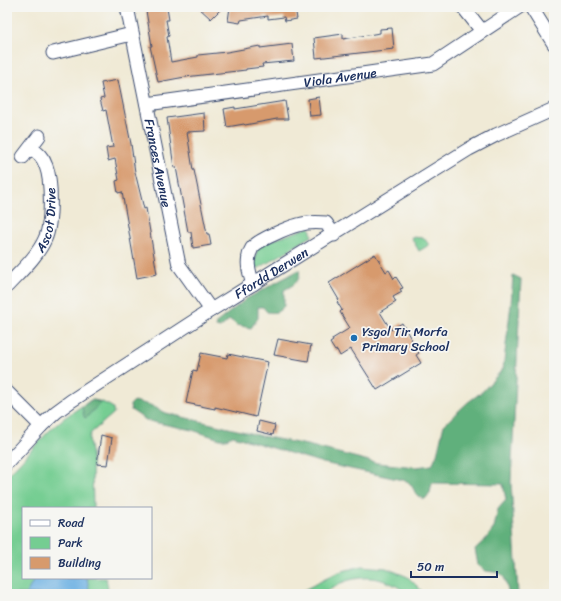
<svg xmlns="http://www.w3.org/2000/svg" width="561" height="601" font-family="Sriracha,sans-serif">
	<style>
		.green { fill: #75cd92; stroke: #487e78 }
		.forest { fill: #60b07c; stroke: #3e706d }
		.water { fill: #6db1e3; stroke: #4470a0 }
		.building { fill: #d79a6d }
		.lines { fill: none; stroke-linecap: round; stroke-linejoin: round }
		.minor-casing { stroke: #3b4b70; stroke-width: 15 }
		.minor { stroke: #fff; stroke-width: 13 }
		.poi-dot { fill: #1f6fb2; stroke: #f6f6f2; stroke-width: 1.5 }
		.labels { text-anchor: middle; dominant-baseline: central; stroke-width: 3.5; stroke-linejoin: round; paint-order: stroke }
		.street-label { font-size: 13px; fill: #1b2f5e; stroke: #f6f6f2 }
		.poi-label { font-size: 13px; fill: #1b2f5e; stroke: #f6f6f2; text-anchor: start }
	</style>
	<rect width="100%" height="100%" fill="#f6f6f2"/>
	<filter id="ink" filterUnits="userSpaceOnUse"><feTurbulence type="fractalNoise" baseFrequency=".025" numOctaves="2"/><feDisplacementMap in="SourceGraphic" scale="8" xChannelSelector="R" yChannelSelector="G"/><feConvolveMatrix kernelMatrix="1 2 1 2 8 2 1 2 1" color-interpolation-filters="sRGB"/></filter>
	<filter id="wash" filterUnits="userSpaceOnUse"><feTurbulence type="fractalNoise" baseFrequency=".012" numOctaves="4" result="noise"/><feDisplacementMap in="SourceGraphic" scale="16" xChannelSelector="R" yChannelSelector="G"/><feGaussianBlur stdDeviation="0.9" result="paint"/><feColorMatrix in="noise" values="0 0 0 0 0 0 0 0 0 0 0 0 0 0 0 0 0 1.4 0 .05"/><feComposite in="paint" operator="in"/></filter>
	<g filter="url(#wash)">
		<rect width="100%" height="100%" fill="#f0ead6"/>
		<!-- green -->
		<g class="green">
			<path d="M310,227L312,236L259,268L255,267L254,265L257,250L262,244Z"/>
			<path d="M411,237L424,238L429,245L419,251Z"/>
			<path d="M91,400C99,400 105,403 112,407L114,413L91,433L89,438L92,460L93,508H23V578H106L109,594H7V482L9,481L8,475L48,432L64,418Z"/>
			<path d="M362,566L386,568L408,577L425,594H408C388,578 365,573 341,583C334,587 326,593 318,594C311,595 303,594 296,594L339,572Z"/>
		</g>
		<!-- forest -->
		<g class="forest">
			<path d="M299,270C302,281 292,286 284,290V306C278,313 275,313 267,312L263,307H258V318L251,328L236,325L232,321L229,320L220,328L216,327V323L246,299Z"/>
			<path d="M513,275L521,279L511,482L518,594H509L504,577L500,573L486,571L478,565L475,549L485,540L494,528L498,509L506,500L503,484L432,483L430,493L425,499C412,496 417,489 407,481L323,463L233,436L226,439H220L192,430L153,422L146,420L131,410L130,405L134,401L150,405L166,413L262,436L307,445L377,463L416,467L432,465L437,454L444,425L467,403L483,391L503,369L511,304Z"/>
			<path d="M91,400L101,402L86,418L84,417L82,407Z"/>
		</g>
		<!-- water -->
		<path class="water" d="M35,578H87L90,594H26Z"/>
		<g id="blocks">
			<!-- building -->
			<g class="building">
				<path d="M198,7H223L211,19Z"/>
				<path d="M230,7H295L297,19L285,21L284,17L268,19V16L241,20L240,23L228,21Z"/>
				<path d="M167,8L169,20H166L169,36L167,37L171,62L198,57V55L227,52L260,46V48L292,44L294,61L262,64L263,67L246,69V70L185,77L158,82L150,46H152L146,11Z"/>
				<path d="M392,28L394,49L316,58L314,38L343,34V39L380,33V29Z"/>
				<path d="M118,80L131,144L135,172L144,209L146,208L157,274L137,278L122,192L118,193L116,181L119,180L115,159L108,161L106,148L113,147L106,110L103,111L100,99L104,98L101,83Z"/>
				<path d="M319,97L321,115L310,116L308,99Z"/>
				<path d="M285,101L288,119H277L245,125L244,124L227,127L224,109L235,107V109Z"/>
				<path d="M204,113L205,131L187,132L193,170H194L207,234H209L211,245L193,248L191,232H188L176,167L174,168L167,118Z"/>
				<path d="M375,254L386,272L389,270L394,279L396,277L403,288L400,289L402,292L393,297L396,302L380,312L391,330L402,323L419,353L416,355L421,363L377,390L351,349L340,356L337,350L335,351L330,343L333,341L332,339L350,328L340,312L342,310L337,302L339,300L329,283Z"/>
				<path d="M278,339L311,345L308,361L274,355Z"/>
				<path d="M201,353L227,358L228,354L268,362L256,417L215,407V409L186,403L193,370L197,371Z"/>
				<path d="M259,421L275,425L273,435L257,431Z"/>
				<path d="M101,435L112,438L108,465L97,464Z"/>
			</g>
		</g>
	</g>
	<g filter="url(#ink)">
		<use href="#blocks" fill-opacity="0" stroke="#3b4b70" stroke-width="1"/>
		<g class="lines">
			<!-- minor casing -->
			<g class="minor-casing">
				<g id="minor">
					<path id="s1" d="M127,7L179,265L211,310"/>
					<path d="M463,7L482,31"/>
					<path d="M531,7L554,44"/>
					<path d="M53,53L132,34"/>
					<path id="s2" d="M147,104L433,64L519,7"/>
					<path d="M23,157L39,136"/>
					<path d="M253,284C249,272 245,260 252,248C256,241 289,227 298,225C307,222 317,222 326,223L334,235"/>
					<path id="s3" d="M7,286C20,272 37,257 45,239C52,224 52,181 46,166C43,157 38,153 31,148"/>
					<path d="M7,392L41,426"/>
					<path id="s4" d="M7,463L41,426L56,412L71,401L211,310L469,149L496,135L554,109"/>
				</g>
			</g>
			<!-- minor -->
			<use href="#minor" class="minor"/>
		</g>
	</g>
	<!-- markers -->
	<circle class="poi-dot" cx="354" cy="338" r="4"/>
	<g class="labels">
		<!-- street labels -->
		<g class="street-label">
			<text stroke="none"><textPath href="#s2" startOffset="195">Viola Avenue</textPath></text>
			<text stroke="none"><textPath href="#s1" startOffset="159">Frances Avenue</textPath></text>
			<text stroke="none"><textPath href="#s3" startOffset="80">Ascot Drive</textPath></text>
			<text stroke="none"><textPath href="#s4" startOffset="327">Ffordd Derwen</textPath></text>
		</g>
		<!-- poi labels -->
		<g class="poi-label">
			<text x="362" y="331">Ysgol Tir Morfa<tspan x="362" dy="15">Primary School</tspan></text>
		</g>
	</g>
	<!-- margin -->
	<rect width="561" height="601" fill="none" stroke="#f6f6f2" stroke-width="24"/>
	<!-- legend -->
	<rect x="22" y="507" width="130" height="72" fill="#f6f6f2" stroke="#9ea6b7"/>
	<rect x="30" y="520" width="20" height="6" fill="#ffffff" stroke="#9ea6b7"/>
	<text x="58" y="527" font-size="12" fill="#1b2f5e">Road</text>
	<rect x="30" y="537" width="20" height="12" fill="#75cd92" stroke="#9ea6b7"/>
	<text x="58" y="547" font-size="12" fill="#1b2f5e">Park</text>
	<rect x="30" y="557" width="20" height="12" fill="#d79a6d" stroke="#9ea6b7"/>
	<text x="58" y="567" font-size="12" fill="#1b2f5e">Building</text>
	<!-- scale -->
	<path d="M411 571v6h86v-6" fill="none" stroke="#1b2f5e" stroke-width="2"/>
	<text x="417" y="571" font-size="12" fill="#1b2f5e" stroke="#f6f6f2" stroke-width="3" paint-order="stroke">50 m</text>
</svg>
